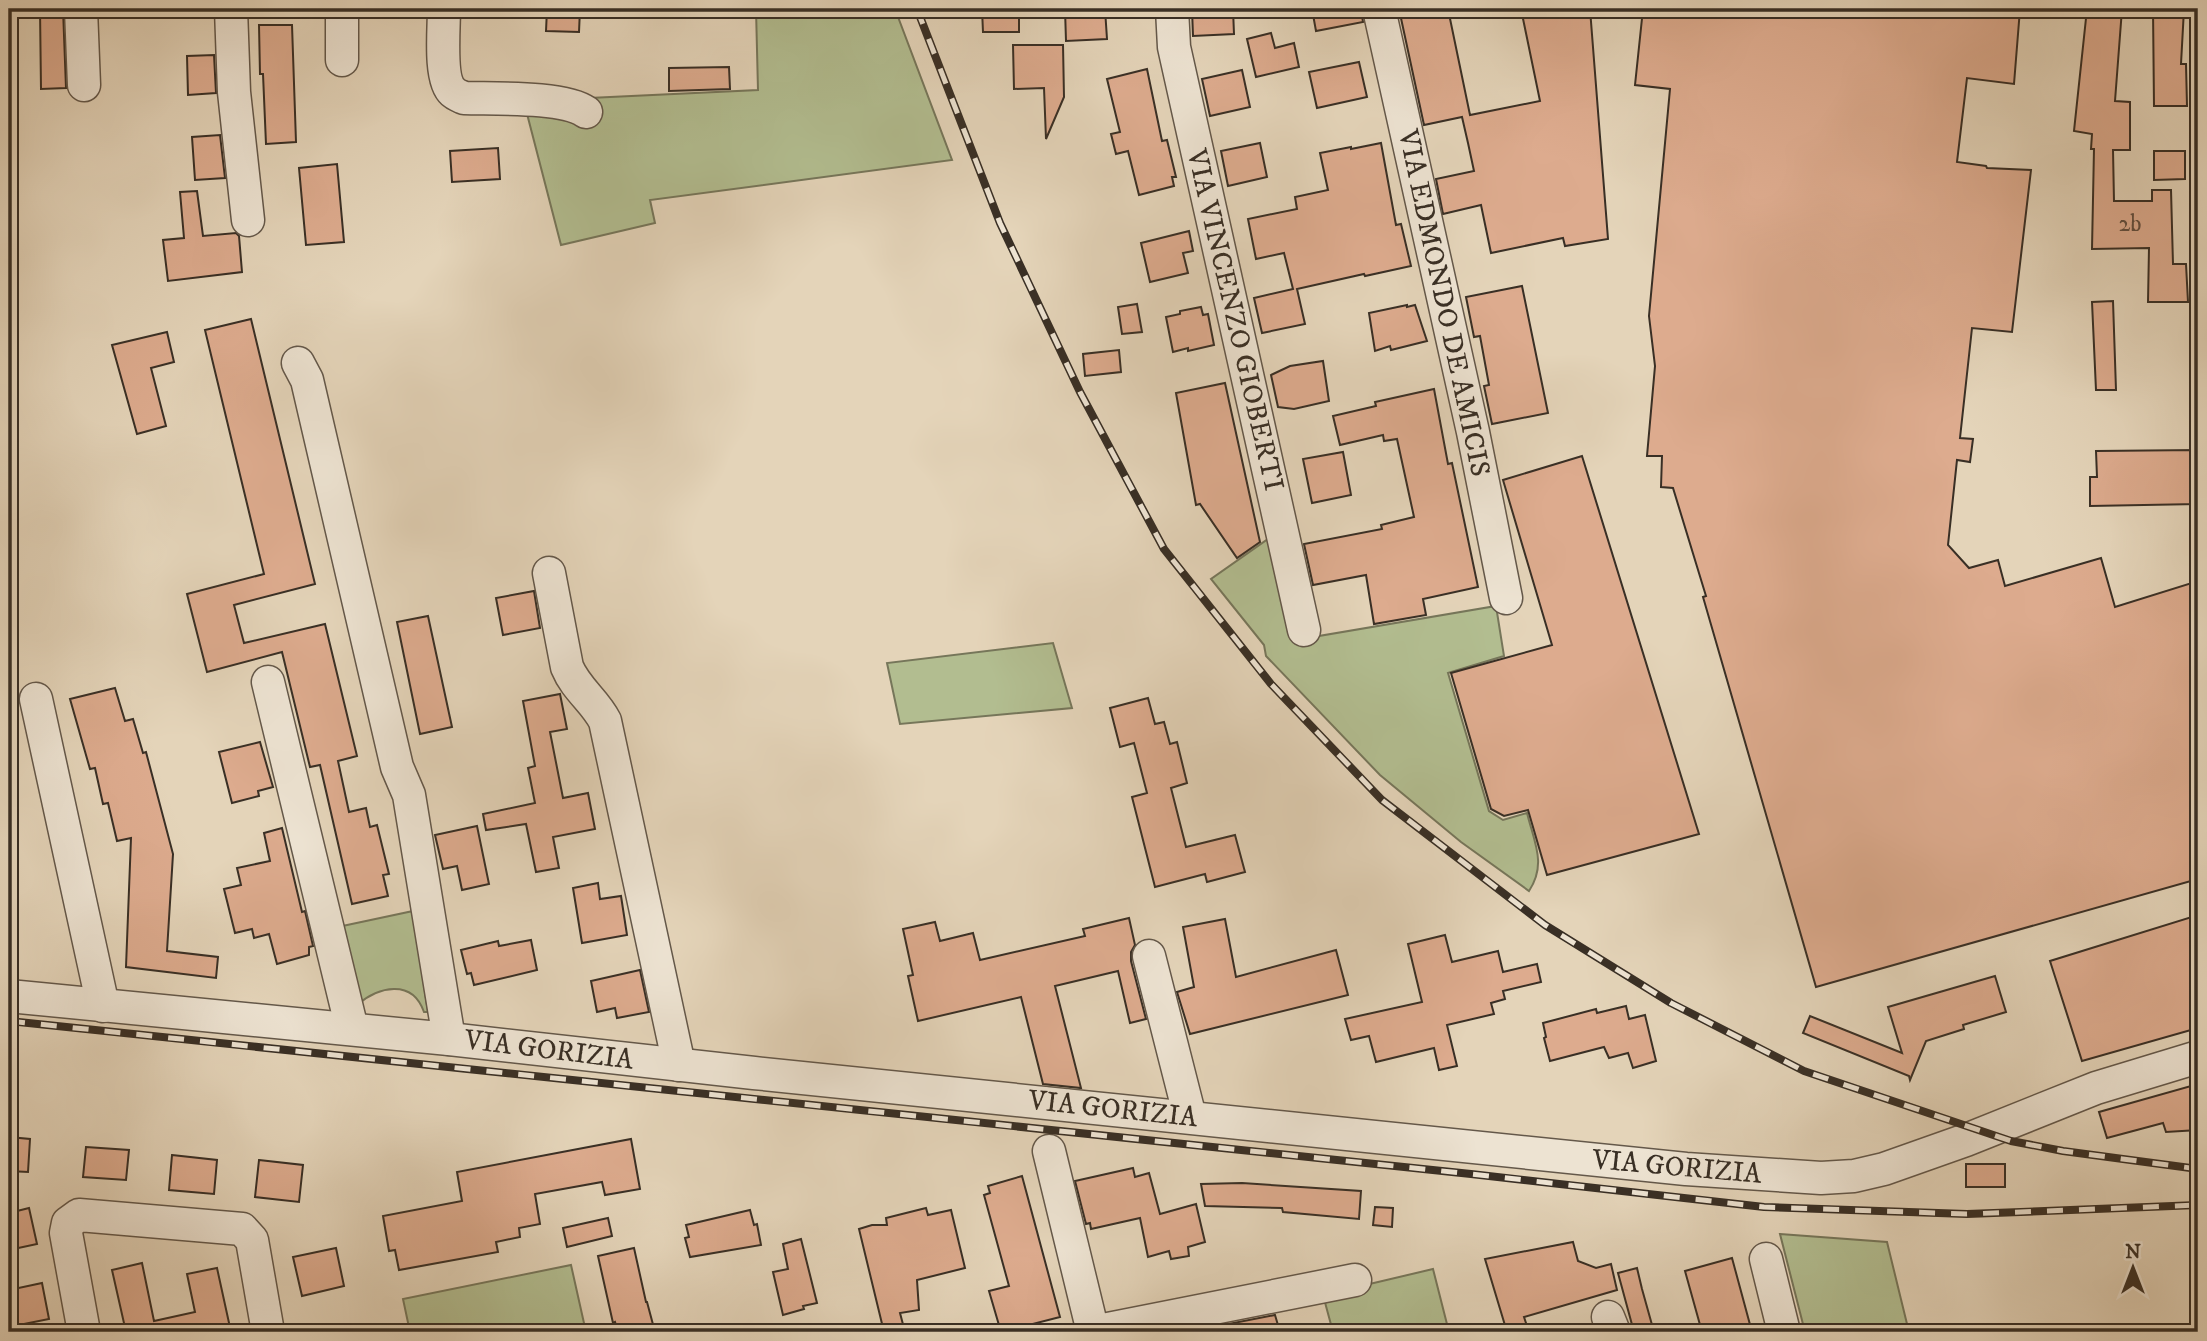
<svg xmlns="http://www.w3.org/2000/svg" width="2207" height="1341" font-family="'IM FELL DW Pica',serif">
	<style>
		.green { fill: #b2bd90; stroke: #76765a; stroke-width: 2 }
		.building { fill: #ddab8e; stroke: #392f25; stroke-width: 2 }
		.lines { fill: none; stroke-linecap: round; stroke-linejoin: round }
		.minor-casing { stroke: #64584a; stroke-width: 35 }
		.minor { stroke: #ede3d2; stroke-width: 32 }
		.rail-casing { stroke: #392f25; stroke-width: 8 }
		.rail { stroke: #ede3d2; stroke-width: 5; stroke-dasharray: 16; stroke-linecap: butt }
		.labels { text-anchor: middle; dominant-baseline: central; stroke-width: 6; stroke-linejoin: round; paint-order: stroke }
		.number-label { font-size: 24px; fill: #624e3f }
		.street-label { font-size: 28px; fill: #392f25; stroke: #ede3d2 }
	</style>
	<rect width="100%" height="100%" fill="#e4d4b9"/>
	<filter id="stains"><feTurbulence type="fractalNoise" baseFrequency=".00286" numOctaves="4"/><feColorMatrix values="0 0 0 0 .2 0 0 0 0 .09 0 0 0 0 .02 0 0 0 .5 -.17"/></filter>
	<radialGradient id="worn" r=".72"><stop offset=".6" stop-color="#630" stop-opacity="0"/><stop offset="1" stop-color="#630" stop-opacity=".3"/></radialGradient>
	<!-- green -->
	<g class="green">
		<path d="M756,9H895L952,160L650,200L655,223L561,245L525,106L589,98L758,90Z"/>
		<path d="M1268,539L1295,640L1496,606L1504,656L1448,673L1489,811L1503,820L1527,813C1534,842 1547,864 1529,891L1461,842L1380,775L1266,656L1264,645L1211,579Z"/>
		<path d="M1053,643L1072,708L900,724L887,663Z"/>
		<path d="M413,911L428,1012H424C412,978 378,987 357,1005L333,928Z"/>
		<path d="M1780,1234L1887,1242L1908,1328L1889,1332H1805Z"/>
		<path d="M571,1265L586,1332H410L403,1299Z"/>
		<path d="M1433,1269L1449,1332H1333L1323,1295Z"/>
	</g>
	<!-- building -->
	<g class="building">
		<path d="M40,9H63L66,88L41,89Z"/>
		<path d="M547,9H580L579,32L546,31Z"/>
		<path d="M982,9H1019V32H983Z"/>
		<path d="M1065,9H1105L1107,39L1066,41Z"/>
		<path d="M1192,9H1233L1234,34L1193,36Z"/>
		<path d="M1312,9H1361L1363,22L1316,31Z"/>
		<path d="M1399,9H1448L1470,115L1540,101L1521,9H1590L1608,239L1565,246L1563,238L1491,253L1481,205L1443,214L1436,179L1474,171L1468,143L1462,117L1424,125Z"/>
		<path d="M1643,9H2020L2014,84L1967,78L1957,162L1986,166L1987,168L2031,170L2012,332L1972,328L1960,438L1973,439L1970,462L1957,460L1948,545L1969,568L1998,560L2005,586L2101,558L2115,607L2198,581V879L1816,987L1703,597L1706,596L1673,488L1661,487L1662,456H1647L1655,366L1649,316L1670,89L1635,85Z"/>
		<path d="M2087,9H2122L2115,101L2130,102V150H2113L2114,201H2152V190H2171L2173,264H2186L2188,302H2148L2149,248L2092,249L2094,149H2091L2092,134L2074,131Z"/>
		<path d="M2153,9H2184L2181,64H2186L2187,106H2154Z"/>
		<path d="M259,25H292L296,142L266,144L263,74H260Z"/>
		<path d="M1271,33L1275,48L1294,43L1299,67L1256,77L1247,39Z"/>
		<path d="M1013,45H1063L1064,97L1046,139L1044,88L1014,89Z"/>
		<path d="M214,55L216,93L188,95L187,56Z"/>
		<path d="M1359,62L1367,97L1317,108L1309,72Z"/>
		<path d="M729,67L730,89L669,91V68Z"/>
		<path d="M1147,69L1162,141L1167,140L1176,177H1172L1174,186L1139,195L1128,151L1116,154L1111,134L1120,132L1107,79Z"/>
		<path d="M1242,70L1250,107L1210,116L1202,79Z"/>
		<path d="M220,135L225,178L195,180L192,137Z"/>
		<path d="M1260,143L1267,177L1228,186L1221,151Z"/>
		<path d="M1381,143L1396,225L1401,224L1411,266L1365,276L1364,274L1297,289L1305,324L1262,333L1254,298L1293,289L1284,253L1256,259L1248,219L1297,209L1295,197L1328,190L1320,153L1351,147V149Z"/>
		<path d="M498,148L500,179L452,182L450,151Z"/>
		<path d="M2154,151H2185V179L2154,180Z"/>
		<path d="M337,164L344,242L306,245L299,168Z"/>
		<path d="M197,191L203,236L236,233L239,236L242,272L168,281L163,240L184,238L180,192Z"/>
		<path d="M1189,231L1193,251L1183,253L1188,273L1150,282L1141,243Z"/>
		<path d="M1522,286L1548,413L1492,424L1484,386L1489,385L1480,336L1474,337L1466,297Z"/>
		<path d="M2113,301L2116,390H2096L2092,302Z"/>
		<path d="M1137,304L1142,332L1122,334L1118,307Z"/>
		<path d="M1407,305V307L1415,305L1427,341L1391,350L1390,346L1375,351L1369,313Z"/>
		<path d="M1201,307L1203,315L1208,314L1214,345L1188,351V348L1173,352L1166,317L1180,314V311Z"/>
		<path d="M251,319L315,584L234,605L244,643L325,624L357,756L338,761L349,812L366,808L370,827L377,825L389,874L383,875L388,896L352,904L320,765L310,767L282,652L207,672L187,594L264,574L205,330Z"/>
		<path d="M167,332L174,362L151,368L166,426L137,434L112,345Z"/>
		<path d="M1119,350L1121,372L1085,376L1083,354Z"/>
		<path d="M1323,361L1329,401L1294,409L1278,407L1271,375L1290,366Z"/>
		<path d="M1225,383L1260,542L1237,558L1200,504L1196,505L1176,393Z"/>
		<path d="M1434,389L1448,464L1452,463L1478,587L1423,599L1426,615L1374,624L1366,575L1313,585L1304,544L1382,529L1381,525L1414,517L1397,439L1384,441L1383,435L1340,445L1333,416L1376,406L1375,402Z"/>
		<path d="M2198,450V504L2090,506V477H2097L2096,451Z"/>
		<path d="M1343,452L1351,495L1312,503L1303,459Z"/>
		<path d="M1582,456L1699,834L1547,875L1528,810L1504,816L1491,809L1451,673L1552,645L1503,480Z"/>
		<path d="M534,591L540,628L503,635L496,598Z"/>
		<path d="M428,616L452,727L420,734L397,622Z"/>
		<path d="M115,688L125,721L133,719L143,753L146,752L173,854L167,951L218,957L216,978L126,967L131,838L117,841L108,803L103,804L95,768L90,769L70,699Z"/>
		<path d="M560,694L567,729L550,732L563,798L588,793L595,829L553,837L559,868L536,872L526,824L486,830L483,814L535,803L528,768L535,766L523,701Z"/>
		<path d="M1148,698L1155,724L1164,722L1170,744L1177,742L1187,783L1171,788L1186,847L1235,835L1245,872L1207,882L1205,874L1155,887L1132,797L1147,793L1134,743L1120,747L1110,708Z"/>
		<path d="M260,742L273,787L258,791L259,796L232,803L219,752Z"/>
		<path d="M477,826L489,884L462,890L457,866L443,869L435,835Z"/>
		<path d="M282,828L302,912L305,911L313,946L309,947V955L277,964L269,934L254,938L252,929L235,933L224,889L241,885L237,868L270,861L264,833Z"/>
		<path d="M598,883L600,899L621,896L627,935L582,943L573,888Z"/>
		<path d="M2198,915V1028L2082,1061L2050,961Z"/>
		<path d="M1129,918L1135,945L1131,952V961L1146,1019L1130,1023L1118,971L1055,986L1081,1088L1043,1084L1021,997L918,1021L908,976L913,975L903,929L935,922L940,941L973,933L980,960L1085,936L1083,929Z"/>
		<path d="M1225,919L1236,977L1336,950L1348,995L1190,1034L1177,992L1194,987L1183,927Z"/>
		<path d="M1445,935L1452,962L1498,951L1503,972L1537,964L1541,982L1503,991L1505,999L1491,1003L1494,1014L1447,1025L1457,1066L1439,1070L1434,1048L1376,1062L1369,1036L1351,1040L1345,1019L1422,1002L1408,944Z"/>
		<path d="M531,940L537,970L474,985L471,973L467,974L461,950L498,941L499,946Z"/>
		<path d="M640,970L649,1012L617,1018L615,1008L597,1012L591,981Z"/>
		<path d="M1995,976L2006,1012L1963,1025L1964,1029L1926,1041L1910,1080L1909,1076L1803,1033L1810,1016L1902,1053L1888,1007Z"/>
		<path d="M1626,1006L1629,1019L1645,1015L1656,1061L1633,1068L1628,1053L1609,1058L1604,1047L1550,1061L1544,1038L1546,1037L1543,1023L1596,1009L1597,1013Z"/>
		<path d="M2198,1084V1130L2166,1132L2163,1123L2107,1138L2099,1112Z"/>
		<path d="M9,1137L30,1139L28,1172L9,1171Z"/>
		<path d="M631,1139L640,1189L605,1195L602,1182L535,1194L540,1224L519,1228L520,1237L496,1242L498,1252L399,1270L395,1250L389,1251L383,1216L462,1201L457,1172Z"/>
		<path d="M86,1147L129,1150L126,1180L83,1177Z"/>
		<path d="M172,1155L217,1160L214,1194L169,1190Z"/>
		<path d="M259,1160L303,1165L299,1202L255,1197Z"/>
		<rect x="1966" y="1164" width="39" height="23"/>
		<path d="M1133,1168L1135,1177L1149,1173L1160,1214L1196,1204L1205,1242L1188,1247L1189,1256L1171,1259L1169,1251L1148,1257L1140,1218L1091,1229L1090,1223L1086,1224L1075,1181Z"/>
		<path d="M1022,1176L1060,1317L1001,1332L989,1291L1009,1286L984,1195L990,1193L988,1186Z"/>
		<path d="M1242,1183L1361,1191L1359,1219L1283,1212L1282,1208L1205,1206L1201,1184Z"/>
		<path d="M1375,1207L1393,1208L1392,1227L1373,1225Z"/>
		<path d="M29,1208L37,1244L9,1250V1213Z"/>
		<path d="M926,1208L928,1215L951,1210L965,1268L917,1280L919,1310L900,1313L905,1332H884L859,1229L872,1225H887L886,1218Z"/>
		<path d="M750,1210L754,1225L757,1224L761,1245L690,1257L685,1238L689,1237L686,1225Z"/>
		<path d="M608,1218L612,1236L567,1247L563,1228Z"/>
		<path d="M801,1239L817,1303L803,1306L804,1309L783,1315L773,1272L788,1269L783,1244Z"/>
		<path d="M1573,1242L1578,1261L1596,1268L1611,1264L1617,1290L1524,1317L1529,1332H1507L1485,1259Z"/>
		<path d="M336,1248L344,1286L302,1296L293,1257Z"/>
		<path d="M634,1248L646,1302H647L655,1332H618L615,1322L613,1323L598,1256Z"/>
		<path d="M1732,1258L1752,1332H1702L1685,1271Z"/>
		<path d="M142,1263L154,1321L195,1312L187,1274L217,1268L231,1332H126L112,1270Z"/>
		<path d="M1637,1268L1642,1289L1654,1332H1634L1618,1273Z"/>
		<path d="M42,1283L49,1319L9,1327V1290Z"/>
		<path d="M1275,1315L1280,1332H1213V1327Z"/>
	</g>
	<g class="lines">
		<!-- minor casing -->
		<g class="minor-casing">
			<g id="minor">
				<path d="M81,9L84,85"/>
				<path d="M231,9L234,92L248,220"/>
				<path d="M444,9C444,28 439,80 453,92C456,95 460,96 464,98C493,99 564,96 586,112"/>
				<path d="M1172,9L1174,47L1304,630"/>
				<path d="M1379,9L1473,432L1506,598"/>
				<path d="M342,60V9"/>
				<path d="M298,363L307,380L397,767L409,795L449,1039"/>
				<path d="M549,573L567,667C576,689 595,701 605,721L679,1065"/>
				<path d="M268,682L352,1029"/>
				<path d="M36,699L103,1006"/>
				<path d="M1149,956L1190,1117"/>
				<path d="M9,996L449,1039L754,1073L1686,1169L1821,1178L1854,1176L1884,1169L1966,1140L2096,1088L2198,1057"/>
				<path d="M1049,1151L1093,1332"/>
				<path d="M1766,1259L1784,1332"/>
				<path d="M1608,1317L1614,1332"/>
				<path d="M84,1332L66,1233L68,1223L79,1215L242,1229L252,1240L268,1332"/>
				<path d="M1093,1332L1355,1280"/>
			</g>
		</g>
		<!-- minor -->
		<use href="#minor" class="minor"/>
		<!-- rail casing -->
		<g class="rail-casing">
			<g id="rail">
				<path d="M917,9L1000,223L1080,392L1164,549L1271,684L1382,800L1545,925L1671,1003L1804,1071L2011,1141L2063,1151L2198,1169"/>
				<path d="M9,1021L1471,1174L1764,1207L1967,1214L2198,1205"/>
			</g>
		</g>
		<!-- rail -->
		<use href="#rail" class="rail"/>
	</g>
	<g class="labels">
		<!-- number labels -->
		<g class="number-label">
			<text x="2130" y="224">2b</text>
		</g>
		<!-- street labels -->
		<g class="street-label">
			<text transform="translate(1444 303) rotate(78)">VIA EDMONDO DE AMICIS</text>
			<text transform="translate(1235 320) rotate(77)">VIA VINCENZO GIOBERTI</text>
			<text transform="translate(549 1050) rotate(7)">VIA GORIZIA</text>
			<text transform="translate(1113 1109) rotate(6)">VIA GORIZIA</text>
			<text transform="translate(1677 1167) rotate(5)">VIA GORIZIA</text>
		</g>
	</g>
	<!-- margin -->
	<rect width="2207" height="1341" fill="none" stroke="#e4d4b9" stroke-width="35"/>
	<rect x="10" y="10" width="2186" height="1320" fill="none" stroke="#392f25" stroke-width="3.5"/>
	<rect x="18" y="18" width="2172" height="1306" fill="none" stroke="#392f25" stroke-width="2"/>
	<!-- north arrow -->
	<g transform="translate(2133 1268)" stroke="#ede3d2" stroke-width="5" paint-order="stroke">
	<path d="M0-5L12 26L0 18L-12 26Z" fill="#392f25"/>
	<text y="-10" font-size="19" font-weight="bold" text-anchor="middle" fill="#392f25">N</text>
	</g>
	<rect width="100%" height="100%" filter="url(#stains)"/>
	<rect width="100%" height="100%" fill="url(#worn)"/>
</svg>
